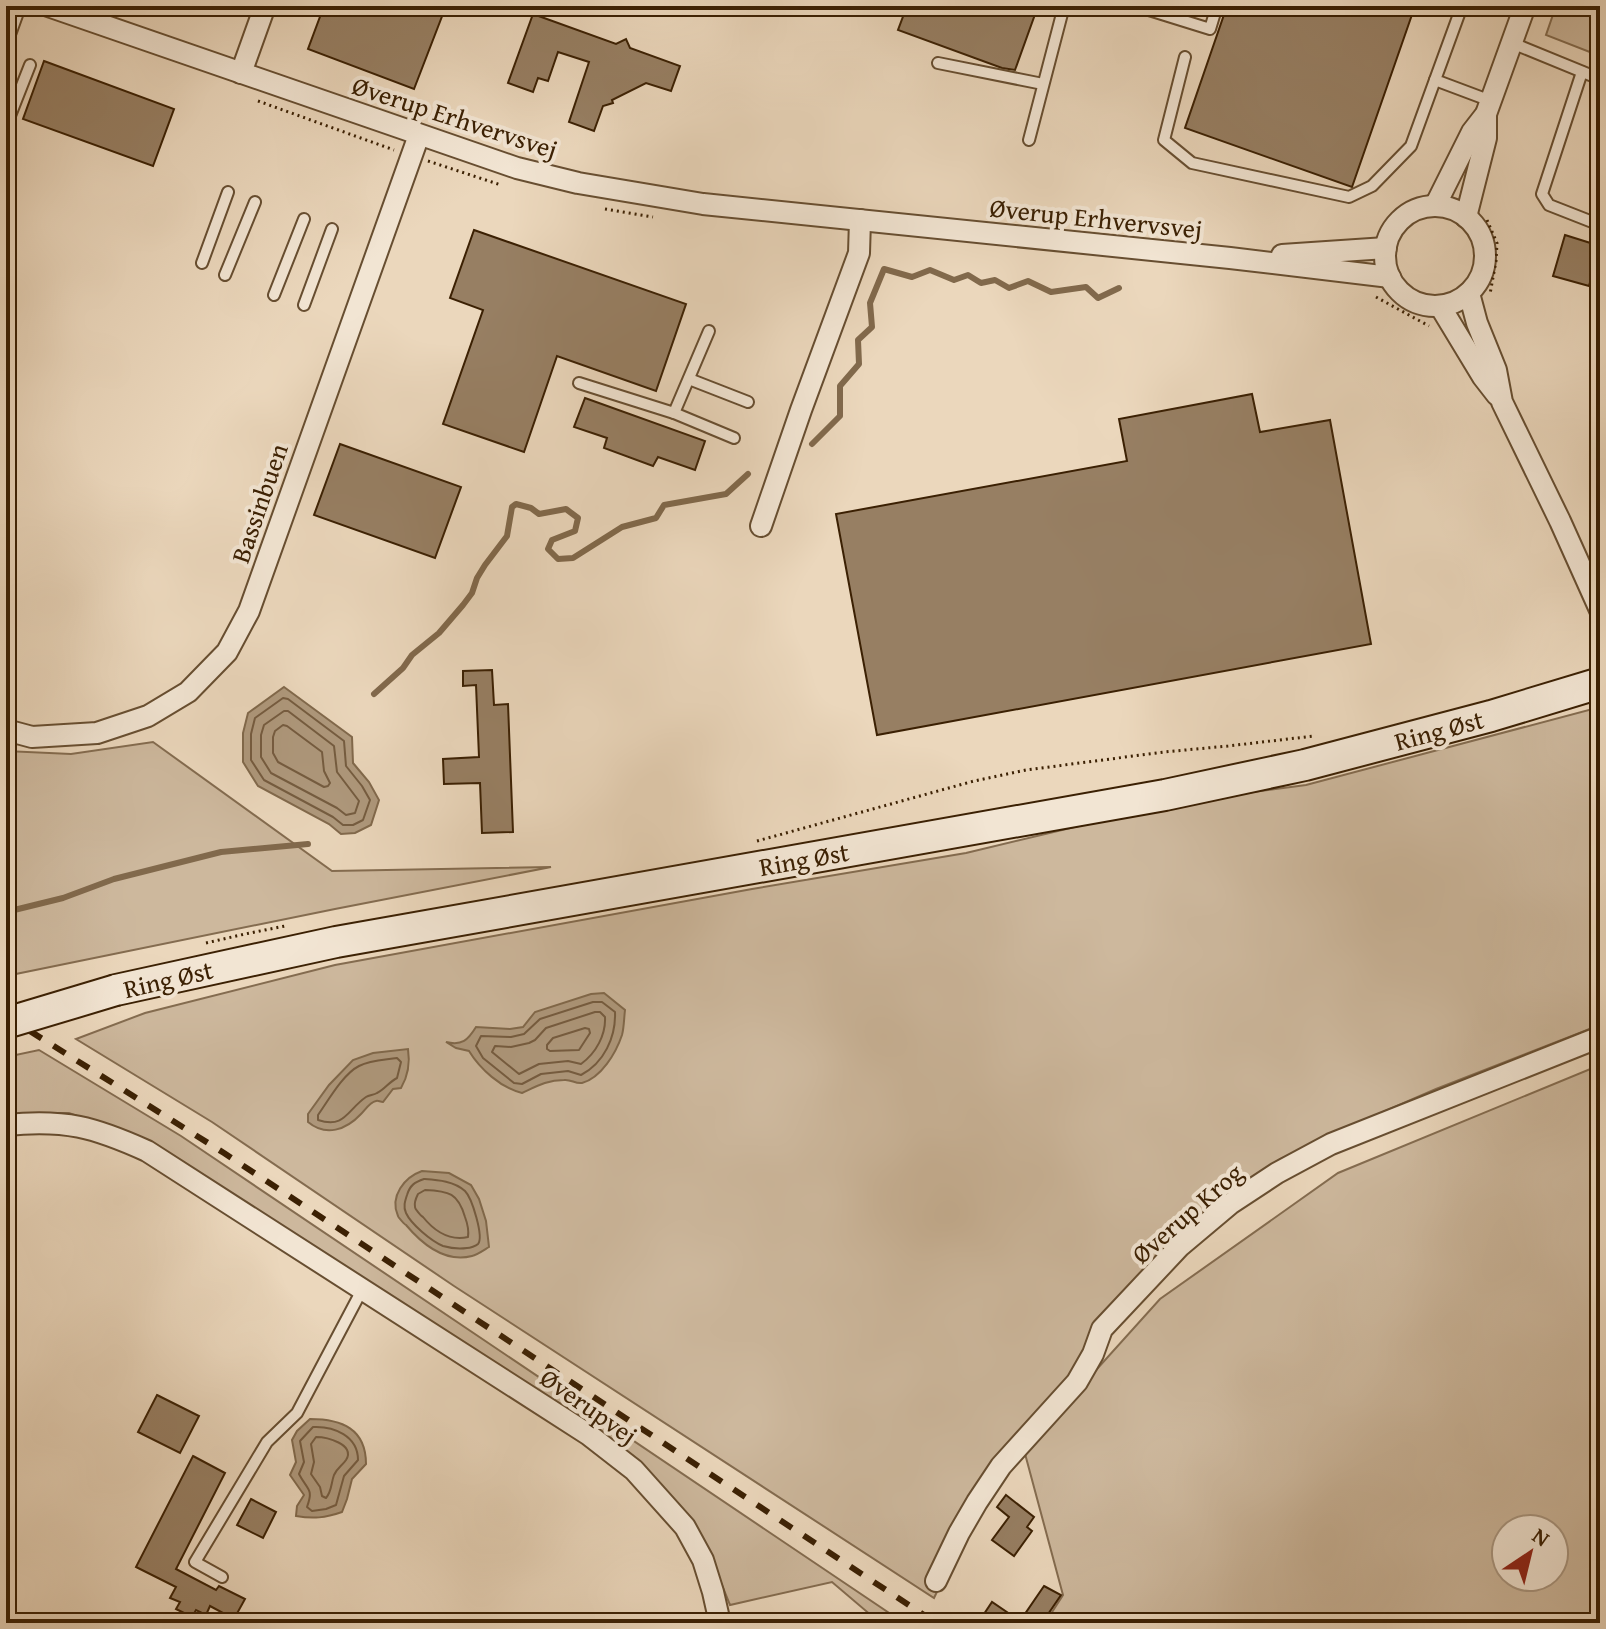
<svg xmlns="http://www.w3.org/2000/svg" width="1606" height="1629" font-family="'Gentium Book Plus',serif">
	<style>
		.green { fill: #cdb89d; stroke: #846c50; stroke-width: 2; fill-rule: evenodd }
		.water { fill: #af997d; stroke: #81694c; stroke-width: 2 }
		.lines { fill: none; stroke-linecap: round; stroke-linejoin: round }
		.shore { stroke: #755c40; stroke-width: 2 }
		.stream { stroke: #81694c; stroke-width: 6 }
		.building { fill: #977f63; stroke: #3b2003; stroke-width: 2 }
		.lane-casing { stroke: #674e31; stroke-width: 14 }
		.street-casing { stroke: #674e31; stroke-width: 24 }
		.secondary-casing { stroke: #3b2003; stroke-width: 34 }
		.path { stroke: #3b2003; stroke-width: 3; stroke-dasharray: 2 4; stroke-linecap: butt }
		.lane { stroke: #f2e5d3; stroke-width: 10 }
		.street { stroke: #f2e5d3; stroke-width: 20 }
		.secondary { stroke: #f2e5d3; stroke-width: 30 }
		.rail { stroke: #3b2003; stroke-width: 6; stroke-dasharray: 14 14; stroke-linecap: butt }
		.secondary-bridge-casing { stroke: #3b2003; stroke-width: 34; stroke-linecap: butt }
		.secondary-bridge { stroke: #f2e5d3; stroke-width: 30 }
		.labels { text-anchor: middle; dominant-baseline: central; stroke-width: 8; stroke-linejoin: round; paint-order: stroke }
		.street-label { font-size: 26px; fill: #3b2003; stroke: #f2e5d3 }
	</style>
	<rect width="100%" height="100%" fill="#ebd7bc"/>
	<filter id="stains"><feTurbulence type="fractalNoise" baseFrequency=".0025" numOctaves="4"/><feColorMatrix values="0 0 0 0 .2 0 0 0 0 .09 0 0 0 0 .02 0 0 0 .5 -.17"/></filter>
	<radialGradient id="worn" r=".72"><stop offset=".6" stop-color="#630" stop-opacity="0"/><stop offset="1" stop-color="#630" stop-opacity=".3"/></radialGradient>
	<!-- green -->
	<g class="green">
		<path d="M1556,6H1600V56L1546,35Z"/>
		<path d="M1600,707V1025L1436,1089L1360,1122L1280,1159L1226,1196L1069,1382L999,1462L934,1598L454,1286L212,1122L76,1039L145,1013L335,965L752,889L966,853L1184,801L1306,785Z"/>
		<path d="M153,742L332,871L551,867L335,909L6,976V751L71,754Z"/>
		<path d="M39,1050L181,1136L904,1623H875L872,1616L832,1582L730,1605L706,1546L641,1465L148,1142L69,1113H25L6,1116V1057Z"/>
		<path d="M1600,1065V1623H1045L1063,1595L1024,1450L1160,1299L1338,1173ZM1506,1529H1554V1577H1506Z"/>
	</g>
	<!-- water -->
	<g class="water">
		<path d="M284,687L352,737L353,763L369,782L379,800L371,825L355,833L341,834L329,824L258,786L243,762V733L248,713Z"/>
		<path d="M604,993L625,1010C624,1018 624,1028 622,1035C616,1053 601,1078 582,1083C575,1084 571,1079 564,1080C547,1080 537,1086 522,1093C501,1088 480,1069 469,1051L456,1048L446,1042C462,1046 468,1040 476,1027L510,1029L523,1027L535,1012L591,994Z"/>
		<path d="M408,1049C410,1062 408,1076 401,1088L393,1089L383,1102C380,1102 378,1100 376,1101C370,1102 365,1110 361,1114C346,1130 326,1137 308,1122V1114L329,1085L353,1060L373,1053Z"/>
		<path d="M422,1171L449,1173L471,1185L479,1199L486,1221L489,1247C484,1250 477,1255 472,1256C445,1263 422,1244 406,1225C405,1225 398,1217 398,1216C389,1196 405,1177 422,1171Z"/>
		<path d="M310,1419C342,1419 366,1429 366,1464L352,1479L347,1499L342,1512C325,1518 313,1519 296,1516L297,1506L304,1495L290,1475L296,1462L292,1440L297,1431Z"/>
	</g>
	<g class="lines">
		<!-- shore -->
		<g class="shore">
			<path d="M283,698L288,699L344,741L346,766L362,786L370,800L363,820L353,825H343L333,817L264,780L251,760V734L255,718Z"/>
			<path d="M284,711H288L334,746L337,772L359,801L355,813L346,815L337,808L271,773L261,757V735L264,725Z"/>
			<path d="M283,725L287,726L322,752L324,771L330,783L328,786L324,787L278,762L273,753V737L275,731Z"/>
			<path d="M593,1002H602L615,1012C616,1037 604,1063 581,1075L568,1071L541,1074L522,1084L514,1083L483,1058L476,1046L481,1036L511,1037L524,1034L540,1019Z"/>
			<path d="M595,1012H600L605,1017C606,1035 596,1053 581,1064L568,1061L539,1064L519,1074L492,1052L495,1046L511,1047L529,1043L535,1040L546,1028Z"/>
			<path d="M585,1028L589,1029L590,1033L579,1050L550,1051L547,1049V1045L553,1038Z"/>
			<path d="M397,1058L401,1062L397,1078C389,1082 384,1090 377,1093C374,1095 369,1095 366,1097C347,1110 345,1129 318,1120V1115C328,1101 343,1074 359,1066C371,1060 385,1060 397,1058Z"/>
			<path d="M424,1179C438,1180 454,1181 465,1191C472,1198 484,1237 478,1244C476,1246 470,1248 467,1248C460,1249 450,1248 443,1246C431,1241 411,1224 406,1213C403,1207 405,1201 407,1195C410,1185 415,1182 424,1179Z"/>
			<path d="M425,1190C449,1191 458,1193 465,1217C468,1225 469,1230 468,1237C449,1241 435,1232 423,1217C421,1216 415,1209 415,1207C414,1203 416,1198 418,1194Z"/>
			<path d="M313,1427C334,1426 358,1436 358,1460L344,1476L336,1505L326,1509L312,1511L307,1507C314,1488 307,1490 299,1474L304,1462L300,1441Z"/>
			<path d="M316,1437C326,1437 356,1444 346,1460C342,1466 337,1468 334,1475C331,1483 332,1491 326,1498L322,1496L320,1487L311,1474L314,1462L311,1444Z"/>
		</g>
		<!-- stream -->
		<g class="stream">
			<path d="M812,444L840,416V386L859,364L858,340L872,327L870,303L884,269L912,277L930,270L954,280L968,275L981,283L995,280L1009,288L1028,281L1051,292L1086,287L1098,298L1119,288"/>
			<path d="M374,694L403,668L412,655L439,633L463,605L472,593L477,578L485,565L507,536L512,507L516,504L531,508L539,514L566,509L578,518L575,531L552,540L548,549L558,559L573,558L622,527L656,518L664,505L726,494L748,474"/>
			<path d="M6,912L63,898L114,879L221,852L308,844"/>
			<path d="M6,1095L10,1089"/>
		</g>
	</g>
	<!-- building -->
	<g class="building">
		<path d="M324,6H446L414,89L308,49Z"/>
		<path d="M907,6H1038L1015,70L1002,68L898,30Z"/>
		<path d="M1227,6H1415L1352,187L1185,128Z"/>
		<path d="M533,14L616,44L626,39L630,48L680,66L671,91L646,83L612,100L613,103L603,106L594,131L569,122L589,62L558,52L548,81L538,78L533,92L508,83Z"/>
		<path d="M44,61L174,109L153,166L23,119Z"/>
		<path d="M474,230L686,304L656,391L557,356L524,452L443,424L483,310L450,298Z"/>
		<path d="M1565,235L1600,246L1589,286L1553,276Z"/>
		<path d="M1252,394L1260,432L1330,420L1371,644L877,735L836,514L1127,461L1119,419Z"/>
		<path d="M585,398L705,441L695,470L658,457L653,466L604,448L607,438L574,427Z"/>
		<path d="M340,444L461,487L435,558L314,515Z"/>
		<path d="M492,670L494,705L508,704L513,832L482,833L480,783L444,784L443,759L479,757L476,685L463,686V671Z"/>
		<path d="M157,1395L199,1416L180,1453L138,1432Z"/>
		<path d="M193,1456L225,1473L176,1569L216,1590L219,1586L245,1599L234,1619L210,1606L206,1615L196,1610L192,1617L176,1609L180,1602L170,1598L176,1587L136,1567Z"/>
		<path d="M1006,1495L1034,1517L1027,1527L1032,1531L1014,1556L992,1540L1009,1517L997,1507Z"/>
		<path d="M251,1499L276,1512L263,1538L237,1525Z"/>
		<path d="M1044,1586L1061,1595L1042,1623H978L992,1602L1020,1621Z"/>
	</g>
	<g class="lines">
		<!-- lane casing -->
		<g class="lane-casing">
			<g id="lane">
				<path d="M1136,6L1210,29L1217,6"/>
				<path d="M1462,6L1435,80L1491,101"/>
				<path d="M1512,43L1600,79"/>
				<path d="M1185,57L1164,140L1192,163L1349,197L1372,186L1411,146L1435,80"/>
				<path d="M938,63L1043,84"/>
				<path d="M1582,72L1542,194L1549,205L1600,225"/>
				<path d="M6,126L30,65"/>
				<path d="M1029,140L1064,6"/>
				<path d="M202,263L228,192"/>
				<path d="M225,275L255,202"/>
				<path d="M274,295L304,219"/>
				<path d="M304,305L332,229"/>
				<path d="M689,379L748,402"/>
				<path d="M579,383L674,413L709,331"/>
				<path d="M674,413L734,438"/>
				<path d="M222,1577L195,1562L267,1442L297,1413L363,1288"/>
			</g>
		</g>
		<!-- street casing -->
		<g class="street-casing">
			<g id="street">
				<path d="M48,6L517,168L578,183L703,204L1230,258L1390,277"/>
				<path d="M6,31L15,6"/>
				<path d="M241,73L265,6"/>
				<path d="M1435,206L1472,132L1486,114L1525,6"/>
				<circle cx="1435" cy="256" r="50"/>
				<path d="M1466,217L1486,138V114"/>
				<path d="M1282,255L1386,248"/>
				<path d="M1469,293L1477,323L1496,370L1502,402L1560,521L1600,610"/>
				<path d="M1440,306L1483,377L1497,395"/>
				<path d="M761,526L801,410L859,253L860,220"/>
				<path d="M6,730L32,737L97,733L148,716L188,692L227,652L249,611L419,135"/>
				<path d="M6,1125C65,1119 94,1127 147,1151L589,1435L634,1470L685,1527L703,1560L713,1592L720,1623"/>
				<path d="M936,1581L959,1533L977,1502L1001,1466L1077,1382L1093,1354L1102,1329L1180,1246L1230,1204L1277,1173L1331,1144L1600,1037"/>
			</g>
		</g>
		<!-- secondary casing -->
		<g class="secondary-casing">
			<path id="secondary" d="M116,990L336,942L1165,795L1305,765L1491,716L1600,683"/>
		</g>
		<!-- path -->
		<g class="path">
			<path d="M258,101L394,150"/>
			<path d="M428,161L501,185"/>
			<path d="M605,209L653,217"/>
			<path d="M1487,220L1497,243L1496,261L1490,294"/>
			<path d="M1376,297L1429,326"/>
			<path d="M757,841L974,781L1026,770L1164,752L1228,746L1314,736"/>
			<path d="M206,943L245,934L285,926"/>
		</g>
		<!-- lane -->
		<use href="#lane" class="lane"/>
		<!-- street -->
		<use href="#street" class="street"/>
		<!-- secondary -->
		<use href="#secondary" class="secondary"/>
		<!-- rail -->
		<path class="rail" d="M6,1016L224,1153L936,1623"/>
		<!-- secondary-bridge casing -->
		<g class="secondary-bridge-casing">
			<path id="secondary-bridge" d="M6,1023L116,990"/>
		</g>
		<!-- secondary-bridge -->
		<use href="#secondary-bridge" class="secondary-bridge"/>
	</g>
	<g class="labels">
		<!-- street labels -->
		<g class="street-label">
			<text transform="translate(455 117) rotate(18)">Øverup Erhvervsvej</text>
			<text transform="translate(1096 218) rotate(6)">Øverup Erhvervsvej</text>
			<text transform="translate(259 503) rotate(-71)">Bassinbuen</text>
			<text transform="translate(1439 730) rotate(-15)">Ring Øst</text>
			<text transform="translate(804 859) rotate(-10)">Ring Øst</text>
			<text transform="translate(168 979) rotate(-13)">Ring Øst</text>
			<text transform="translate(1187 1213) rotate(-41)">Øverup Krog</text>
			<text transform="translate(589 1406) rotate(35)">Øverupvej</text>
		</g>
	</g>
	<!-- margin -->
	<rect width="1606" height="1629" fill="none" stroke="#ebd7bc" stroke-width="32"/>
	<rect x="8" y="8" width="1590" height="1613" fill="none" stroke="#3b2003" stroke-width="4"/>
	<rect x="16" y="16" width="1574" height="1597" fill="none" stroke="#3b2003" stroke-width="2"/>
	<!-- north arrow -->
	<g transform="translate(1530 1553) rotate(35)"><circle r="38" fill="#f2e5d3" stroke="#a99680" stroke-width="2"/>
	<path d="M0-6L14 30L0 20L-14 30Z" fill="#8f2418"/>
	<text y="-12" font-size="22" font-weight="bold" text-anchor="middle" fill="#3b2003">N</text>
	</g>
	<rect width="100%" height="100%" filter="url(#stains)"/>
	<rect width="100%" height="100%" fill="url(#worn)"/>
</svg>
